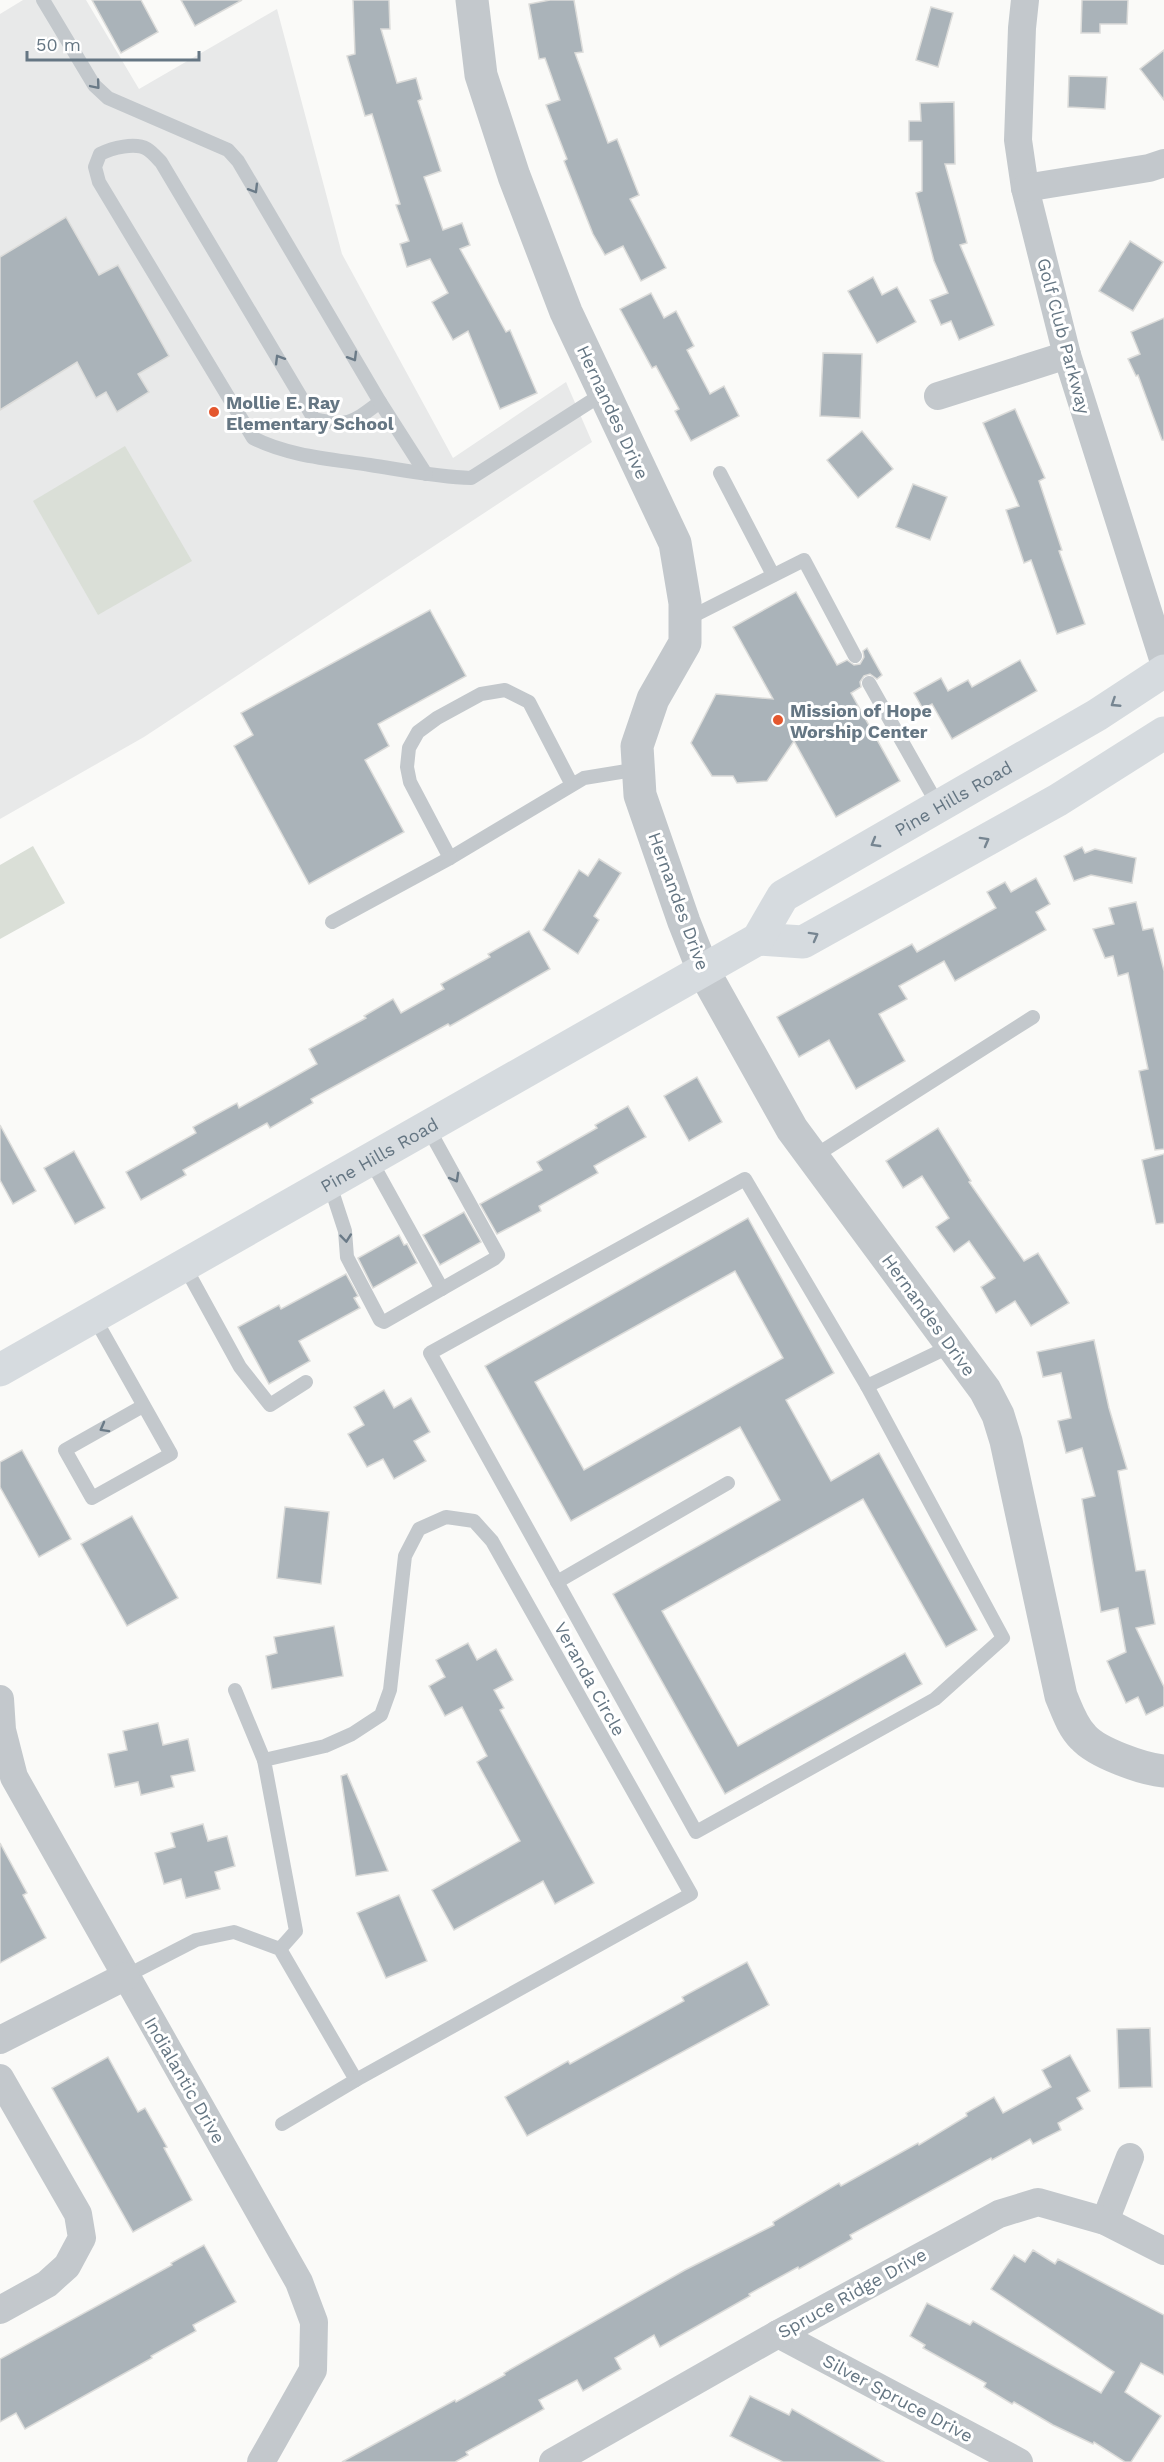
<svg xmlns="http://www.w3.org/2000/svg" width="1164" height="2462" font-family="'Work Sans',sans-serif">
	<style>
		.built { fill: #e8e9e9 }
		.green { fill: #dadfd7 }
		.building { fill: #aab3b9; stroke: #dcdcda; stroke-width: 1.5; fill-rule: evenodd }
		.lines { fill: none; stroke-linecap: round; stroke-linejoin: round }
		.service { stroke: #c3c8cc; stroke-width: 14 }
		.minor { stroke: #c3c8cc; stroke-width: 28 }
		.tertiary { stroke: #c3c8cc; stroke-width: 33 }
		.secondary { stroke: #d6dbdf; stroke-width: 33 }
		.oneway { stroke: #6a7a87 }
		.oneway2 { stroke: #768591 }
		.poi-dot { fill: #e4572e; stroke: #fff; stroke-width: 2 }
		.labels { text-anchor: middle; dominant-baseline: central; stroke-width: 6; stroke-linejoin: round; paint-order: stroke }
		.street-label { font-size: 18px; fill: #657683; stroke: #fff }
		.poi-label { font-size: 18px; font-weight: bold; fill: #657683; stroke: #fff; text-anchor: start }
	</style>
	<rect width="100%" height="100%" fill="#fafaf8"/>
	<!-- built -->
	<path class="built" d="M23,0H86L139,89L277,9L342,254L453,458L566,382L592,442L144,737L0,819V14Z"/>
	<!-- green -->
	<g class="green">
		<path d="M125,446L192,561L98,615L33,501Z"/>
		<path d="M33,846L65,903L0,939V865Z"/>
	</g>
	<!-- building -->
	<g class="building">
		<path d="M92,0H141L158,32L121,53Z"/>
		<path d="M181,0H242L195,26Z"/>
		<path d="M353,0H389L390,29H381L397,83L416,78L422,99L418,101L441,171L424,177L443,230L462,223L470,245L460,249L506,332L510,330L537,393L500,409L468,331L453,340L432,302L448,293L430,259L407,267L400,244L409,241L396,205L400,204L372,114L365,116L347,56L355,54Z"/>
		<path d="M550,0H574L583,52L575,53L608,143L617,139L639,195L630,199L666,268L641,281L623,246L605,255L593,234L564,161L567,159L546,105L560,100L545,58L539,59L529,4Z"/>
		<path d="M1082,0H1128L1127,24H1100V33H1081Z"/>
		<path d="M931,7L953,13L938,67L916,60Z"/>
		<path d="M1164,50V100L1140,69Z"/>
		<path d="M1069,76L1107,77L1105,109L1068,107Z"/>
		<path d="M954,102L955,164H945L967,243L960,245L994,325L959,340L951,321L941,325L930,300L948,293L934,261L916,193L922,191V141H909V121H921L920,103Z"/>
		<path d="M66,217L99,275L118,265L169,356L138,374L149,392L117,412L106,392L96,398L77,362L0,410V257Z"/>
		<path d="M1130,241L1163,262L1133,311L1099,291Z"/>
		<path d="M873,277L882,295L897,287L916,322L877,343L848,291Z"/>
		<path d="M651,293L664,318L676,311L694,346L687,350L710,394L724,386L739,416L691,441L675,411L679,409L656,366L652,368L620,309Z"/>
		<path d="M1164,318V440H1162L1138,375L1136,376L1128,359L1140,354L1131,332Z"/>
		<path d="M823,353L862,354L860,418L820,416Z"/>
		<path d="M1015,409L1045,478L1039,481L1062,550L1059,551L1085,624L1057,634L1031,560L1024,563L1006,510L1019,506L983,423Z"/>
		<path d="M862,431L893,469L858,498L827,460Z"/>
		<path d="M913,484L947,497L930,540L896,527Z"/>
		<path d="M796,592L837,665L847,660L854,665L860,664L864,657L863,651L867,648L882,675L877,679L870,674L864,676L860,682L861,687L851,693L900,781L836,817L794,741L767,781L737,783L733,776H712L691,743L716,694L773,699L733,627Z"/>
		<path d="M430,610L466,676L378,724L389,746L365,760L404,832L309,884L234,746L253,735L241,713Z"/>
		<path d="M1020,660L1037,691L952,739L932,704L923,709L914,693L941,678L948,691L968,680L972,687Z"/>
		<path d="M1082,847L1085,853L1095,849L1136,858L1132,883L1091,875L1074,881L1064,856Z"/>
		<path d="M599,859L621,873L594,916L599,920L578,954L543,930L579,870L588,876Z"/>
		<path d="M1036,878L1050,904L1036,912L1046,930L955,981L944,961L899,986L907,999L879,1014L905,1061L856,1089L829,1040L799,1057L777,1017L912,944L917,952L996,908L987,892L1005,882L1011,892Z"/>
		<path d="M1136,902L1143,930L1153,928L1164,971V1149L1155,1150L1139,1071L1148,1069L1128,973L1118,976L1113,956L1105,958L1093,929L1114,924L1109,908Z"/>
		<path d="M529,931L550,969L450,1026L448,1024L311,1099L313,1103L270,1128L267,1123L183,1170L186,1175L141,1200L126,1172L196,1133L193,1127L237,1103L239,1108L317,1064L309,1049L366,1018L364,1016L393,999L401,1013L444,989L441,984L490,957L488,954Z"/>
		<path d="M697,1077L722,1122L689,1141L664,1096Z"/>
		<path d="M628,1106L646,1137L594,1166L598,1173L539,1206L541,1211L497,1234L480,1204L542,1170L537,1162L597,1128L595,1125Z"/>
		<path d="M0,1125L36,1191L13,1204L0,1180Z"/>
		<path d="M938,1128L971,1181L969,1182L1024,1261L1038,1253L1069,1303L1031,1326L1015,1301L996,1313L981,1287L995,1278L969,1241L954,1252L936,1227L949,1218L922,1176L903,1188L886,1161Z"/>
		<path d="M74,1151L105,1208L75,1224L44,1168Z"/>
		<path d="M1164,1154V1223L1156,1224L1142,1160Z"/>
		<path d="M464,1212L481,1242L440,1265L423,1235Z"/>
		<path d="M748,1218L834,1373L786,1400L831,1481L879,1453L977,1630L946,1647L863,1499L662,1611L738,1746L905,1653L922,1684L725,1794L613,1594L780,1500L740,1427L571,1521L485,1366ZM735,1271L783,1358L584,1470L535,1382Z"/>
		<path d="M399,1235L404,1245L407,1244L417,1263L373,1288L358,1258Z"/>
		<path d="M346,1274L358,1296L354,1298L360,1308L299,1341L310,1361L269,1384L238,1327L279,1305L281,1309Z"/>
		<path d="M1094,1340L1109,1408L1127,1469L1118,1471L1136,1571L1145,1570L1155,1624L1136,1628L1164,1687V1706L1146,1715L1138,1697L1126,1703L1107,1661L1126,1652L1118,1608L1101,1612L1082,1499L1095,1496L1082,1448L1066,1453L1058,1421L1071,1418L1061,1373L1043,1377L1037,1352Z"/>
		<path d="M384,1390L394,1408L411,1398L430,1432L414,1441L426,1461L394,1479L383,1459L367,1467L348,1434L364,1425L354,1407Z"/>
		<path d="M22,1450L71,1539L39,1557L0,1487V1462Z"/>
		<path d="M285,1507L329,1512L321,1584L277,1578Z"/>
		<path d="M132,1516L178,1598L127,1626L81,1544Z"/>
		<path d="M334,1626L343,1676L272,1689L266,1656L277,1653L274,1637Z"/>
		<path d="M468,1643L477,1660L496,1649L513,1680L494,1690L504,1708L500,1710L594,1883L555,1904L543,1881L454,1930L432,1890L520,1841L477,1762L487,1756L462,1707L445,1716L429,1686L445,1677L436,1660Z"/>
		<path d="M158,1723L163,1745L188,1739L195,1771L171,1776L174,1787L141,1795L138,1782L115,1787L108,1754L127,1750L123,1731Z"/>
		<path d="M347,1774L388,1871L356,1876L341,1776Z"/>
		<path d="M203,1824L208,1841L227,1836L235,1866L215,1872L220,1889L186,1898L181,1879L164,1884L155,1853L175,1847L171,1833Z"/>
		<path d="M0,1843L27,1893L23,1895L46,1938L0,1963Z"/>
		<path d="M399,1895L427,1961L386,1978L357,1913Z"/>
		<path d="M747,1962L769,2005L527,2136L505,2097L568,2061L570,2064L684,2001L682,1997Z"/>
		<path d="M1150,2028L1152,2087L1119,2088L1117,2029Z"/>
		<path d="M1070,2055L1090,2091L1077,2098L1083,2109L1058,2123L1061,2130L1033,2144L1030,2139L992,2160L991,2158L850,2235L852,2239L799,2269L798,2267L749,2294L750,2296L660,2347L654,2335L615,2358L621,2369L583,2391L577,2380L539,2400L544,2409L466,2452L468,2455L455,2462H342L455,2400L456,2402L505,2375L504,2373L685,2270L774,2225L773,2222L839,2183L841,2186L918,2143L919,2145L967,2116L966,2113L994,2097L1003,2113L1051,2087L1042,2070Z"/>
		<path d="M108,2057L138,2112L145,2108L167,2147L164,2148L192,2200L133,2232L52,2088Z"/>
		<path d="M204,2245L236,2302L193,2325L196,2331L151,2356L152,2358L25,2429L16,2413L0,2422V2359L172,2265L171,2263Z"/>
		<path d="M1033,2250L1055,2264L1058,2259L1164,2315V2375L1141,2363L1125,2392L1161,2416L1131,2462H1125L1094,2442L1093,2444L1053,2425L1014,2402L1012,2404L984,2387L986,2383L923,2348L925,2345L910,2336L927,2303L970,2325L973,2321L1101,2393L1114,2372L991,2289L1014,2255L1025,2262Z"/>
		<path d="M750,2396L789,2415L792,2409L884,2462H783L758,2450L730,2436Z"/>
	</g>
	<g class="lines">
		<!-- service -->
		<g class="service">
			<path d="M43,0L94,85L108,98L228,150L238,161L380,402C352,423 349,427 314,419L161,162C157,158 152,152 147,149C135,142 112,148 100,154L95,167L99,182L253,438C288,456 331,459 370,465C403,470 437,477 471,478L604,393"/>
			<path d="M380,402L426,474"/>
			<path d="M720,473L773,575"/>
			<path d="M687,619L804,560L855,656"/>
			<path d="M869,683L939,807"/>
			<path d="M572,785L529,702L505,690L481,694L437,718L418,732L409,748L407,767L410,782L450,858L584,778L639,769"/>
			<path d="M332,922L450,858"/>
			<path d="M813,1157L1033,1017"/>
			<path d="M370,1159L442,1289"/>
			<path d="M745,1179L867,1386L1003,1638L935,1699L696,1832L430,1353Z"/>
			<path d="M329,1182L345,1231L347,1257L380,1320L384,1322L494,1259L498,1255L427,1126"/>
			<path d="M184,1265L240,1367L270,1405L306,1382"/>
			<path d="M94,1317L171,1454L92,1498L65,1450L143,1406"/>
			<path d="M867,1386L951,1346"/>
			<path d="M557,1582L728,1483"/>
			<path d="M235,1690L264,1760"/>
			<path d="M126,1976L196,1940L234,1932L280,1949L356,2080L691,1894L492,1541L474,1521L446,1517L419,1529L405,1556L390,1690L381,1715L352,1734L325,1746L264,1760L296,1931L280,1949"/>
			<path d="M282,2124L356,2080"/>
		</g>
		<!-- minor -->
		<g class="minor">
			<path d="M1025,0L1022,28L1018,140L1025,188L1067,355L1164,662"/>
			<path d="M1025,188L1149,168L1164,163"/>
			<path d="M938,396L1067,355"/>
			<path d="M0,1699L2,1730L14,1777L299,2282L314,2322L313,2370L261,2462"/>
			<path d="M0,2040L126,1976"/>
			<path d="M0,2078L78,2214L82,2238L67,2266L47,2284L0,2310"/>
			<path d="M1105,2221L1130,2157"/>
			<path d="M778,2334L1019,2462"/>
			<path d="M553,2462L778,2334L999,2214L1038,2202L1105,2221L1164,2251"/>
		</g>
		<!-- tertiary -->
		<path class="tertiary" d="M472,0L481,75L514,176L566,312L675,543L685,603V643L653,699L637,746L640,795L684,922L703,970L792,1129L985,1390L998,1415L1006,1441L1061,1696C1067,1710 1072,1726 1083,1737C1097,1753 1143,1769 1164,1771"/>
		<!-- secondary -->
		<g class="secondary">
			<path d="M758,939L803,942L1058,800L1164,733"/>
			<path id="s1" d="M0,1370L758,939L783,896L1097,715L1164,671"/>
		</g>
	</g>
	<!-- one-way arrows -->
	<defs><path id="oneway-chevron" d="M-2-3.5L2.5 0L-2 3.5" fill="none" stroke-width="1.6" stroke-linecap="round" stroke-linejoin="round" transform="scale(1.5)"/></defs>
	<g class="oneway">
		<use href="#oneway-chevron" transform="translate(96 85) rotate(50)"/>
		<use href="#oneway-chevron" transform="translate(254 189) rotate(59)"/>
		<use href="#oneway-chevron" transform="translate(353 357) rotate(59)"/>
		<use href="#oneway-chevron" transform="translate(279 359) rotate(-121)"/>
		<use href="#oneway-chevron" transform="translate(455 1178) rotate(61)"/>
		<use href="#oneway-chevron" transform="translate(346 1238) rotate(84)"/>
		<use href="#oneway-chevron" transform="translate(104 1428) rotate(151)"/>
	</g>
	<g class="oneway2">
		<use href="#oneway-chevron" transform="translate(1115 703) rotate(147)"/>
		<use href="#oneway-chevron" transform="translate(985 841) rotate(-29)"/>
		<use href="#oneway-chevron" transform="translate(875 843) rotate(150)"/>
		<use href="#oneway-chevron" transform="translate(814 936) rotate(-29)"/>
	</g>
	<!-- markers -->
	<g class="poi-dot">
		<circle cx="214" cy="412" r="6"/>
		<circle cx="778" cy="720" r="6"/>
	</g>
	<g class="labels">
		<!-- street labels -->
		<g class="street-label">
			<text transform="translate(1064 336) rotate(75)">Golf Club Parkway</text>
			<text transform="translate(613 412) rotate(65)">Hernandes Drive</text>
			<text stroke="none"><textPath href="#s1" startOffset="1118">Pine Hills Road</textPath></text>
			<text transform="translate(679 901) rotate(70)">Hernandes Drive</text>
			<text stroke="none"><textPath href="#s1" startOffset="436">Pine Hills Road</textPath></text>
			<text transform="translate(929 1315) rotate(54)">Hernandes Drive</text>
			<text transform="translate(590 1679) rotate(61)">Veranda Circle</text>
			<text transform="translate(185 2080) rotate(60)">Indialantic Drive</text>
			<text transform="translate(852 2293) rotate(-29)">Spruce Ridge Drive</text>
			<text transform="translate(898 2398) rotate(28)">Silver Spruce Drive</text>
		</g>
		<!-- poi labels -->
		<g class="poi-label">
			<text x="226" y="402">Mollie E. Ray<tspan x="226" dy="21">Elementary School</tspan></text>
			<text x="790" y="710">Mission of Hope<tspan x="790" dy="21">Worship Center</tspan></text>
		</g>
	</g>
	<!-- scale -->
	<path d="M27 51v9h172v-9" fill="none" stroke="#657683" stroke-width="3"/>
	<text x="36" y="51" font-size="18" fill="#657683" stroke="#ffffff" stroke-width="4.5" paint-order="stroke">50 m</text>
</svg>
